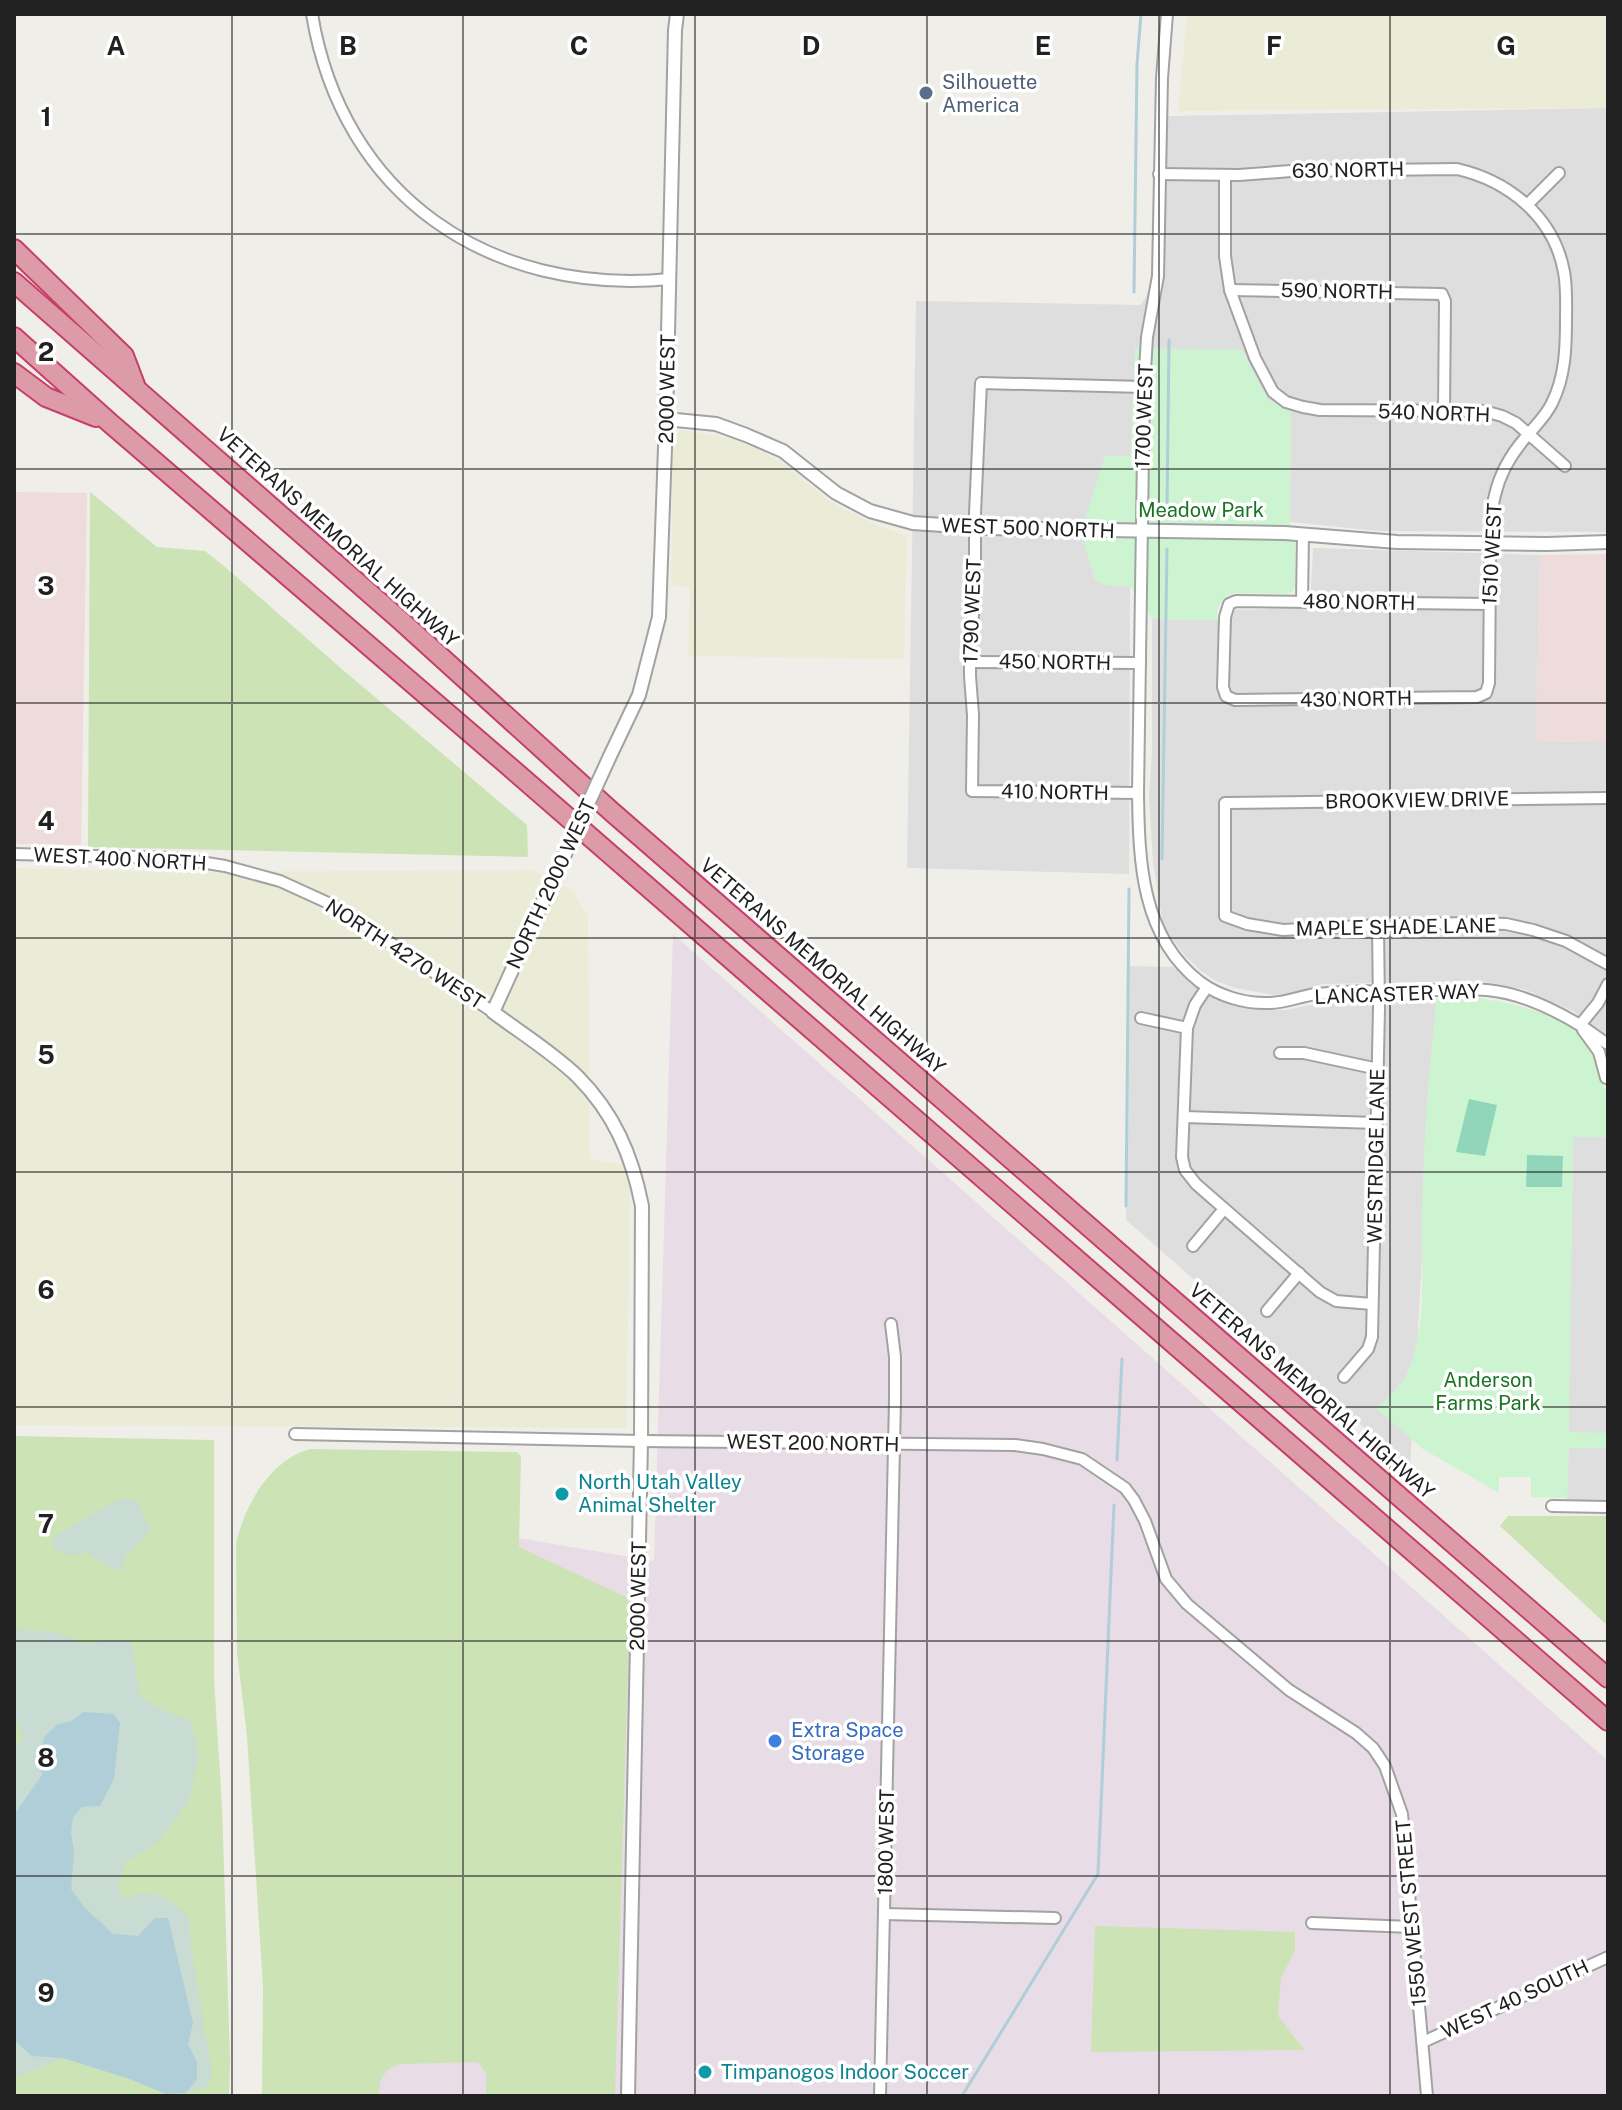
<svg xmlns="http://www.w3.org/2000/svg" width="1622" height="2110" font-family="'Public Sans',sans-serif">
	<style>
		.residential { fill: #dfdede }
		.commercial { fill: #eedbdb }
		.industrial { fill: #e8dce6 }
		.farmland { fill: #eaecd7 }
		.grass { fill: #cce3b5 }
		.wetland { fill: #c8dcd3 }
		.park { fill: #ccf4d0 }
		.pitch { fill: #91d5bb }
		.water { fill: #afced8 }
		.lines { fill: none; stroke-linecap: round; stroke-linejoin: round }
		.stream { stroke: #afced8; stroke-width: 3 }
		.minor-casing { stroke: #a2a2a2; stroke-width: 14 }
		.tertiary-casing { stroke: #a2a2a2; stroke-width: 16 }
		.motorway-casing { stroke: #c63e6c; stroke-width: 22 }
		.minor { stroke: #fff; stroke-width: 10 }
		.tertiary { stroke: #fff; stroke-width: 12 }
		.motorway { stroke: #dd9ba7; stroke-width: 18 }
		.tertiary-bridge-casing { stroke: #a2a2a2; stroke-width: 16; stroke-linecap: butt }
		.tertiary-bridge { stroke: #fff; stroke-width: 12 }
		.grid { fill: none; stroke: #212121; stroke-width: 2; stroke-opacity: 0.55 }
		.service-dot { fill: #5c6f8a; stroke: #fff; stroke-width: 3 }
		.culture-dot { fill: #0f9aa8; stroke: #fff; stroke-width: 3 }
		.shop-dot { fill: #3f7fe0; stroke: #fff; stroke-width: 3 }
		.labels { text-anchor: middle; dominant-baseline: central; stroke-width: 7; stroke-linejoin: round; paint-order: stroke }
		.service-label { font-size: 20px; fill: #4e5e75; stroke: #fff; text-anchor: start }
		.street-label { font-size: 20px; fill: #212121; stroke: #fff }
		.park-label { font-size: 20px; fill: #1a7422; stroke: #fff }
		.culture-label { font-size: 20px; fill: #0d838f; stroke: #fff; text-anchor: start }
		.shop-label { font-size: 20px; fill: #366cbe; stroke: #fff; text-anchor: start }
		.grid-label { font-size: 26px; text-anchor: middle; font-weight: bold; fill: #212121; stroke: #fff; stroke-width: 7; stroke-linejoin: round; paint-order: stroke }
	</style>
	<rect width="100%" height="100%" fill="#f0eee9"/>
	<!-- residential -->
	<g class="residential">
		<path d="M1608,108V532L1379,531L1290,522L1291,411L1268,401L1242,350L1130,457L1085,519L1084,542L1095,580L1105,585L1130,586L1129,874L907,868L916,301L1141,305L1158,275L1157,119L1170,116Z"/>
		<path d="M1313,548L1540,555L1536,742L1608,741V1040L1573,1011L1526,990L1481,981L1322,984L1294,993L1275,995L1235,988L1216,981L1200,970L1185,956L1163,926L1153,861L1149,799L1152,750V619L1217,620L1230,623L1234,610L1310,608Z"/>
		<path d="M1128,966L1173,967L1187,979L1216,998L1253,1010H1286L1315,1004L1362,999H1437L1410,1468L1126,1220Z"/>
		<path d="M1573,1136L1608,1137V1501L1567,1500Z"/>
	</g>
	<!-- commercial -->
	<g class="commercial">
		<path d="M14,492L87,493L81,845L14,844Z"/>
		<path d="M1608,554V741L1536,742L1540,555Z"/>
	</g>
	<!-- industrial -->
	<path class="industrial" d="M673,934L1608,1761V2096H263L405,1519L654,1561Z"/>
	<!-- farmland -->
	<g class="farmland">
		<path d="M1187,14H1608V108L1178,111Z"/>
		<path d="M682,430L732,439L760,450L784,464L825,498L849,512L877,525L907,536L904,659L688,656L690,587L671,585L673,442L675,436Z"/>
		<path d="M14,868L171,872L533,870L573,891L588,917L590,1159L631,1166L626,1428L14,1425Z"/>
	</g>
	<!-- grass -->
	<g class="grass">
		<path d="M90,492L157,547L205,551L225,567L343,670L527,825L528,857L88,847Z"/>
		<path d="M14,1436L214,1440V1679L222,1805L230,2060L229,2096H14Z"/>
		<path d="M310,1449L517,1452L521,1456L519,1547L630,1599L615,2096H486V2074L478,2062L400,2064L387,2070L380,2081L379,2096H262L263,1987L247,1736L237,1652L236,1543C245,1505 270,1460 310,1449Z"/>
		<path d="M1508,1516H1608V1626L1500,1526Z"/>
		<path d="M1095,1926L1295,1932V1951L1281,1978L1278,2016L1304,2050L1091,2052Z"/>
	</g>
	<!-- wetland -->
	<g class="wetland">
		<path d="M120,1498L137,1501L150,1531L124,1558L123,1571L110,1568L88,1552L70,1556L53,1548L54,1537Z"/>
		<path d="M14,1626L20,1630L56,1632L88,1645L112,1639L132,1643L140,1697L162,1710L190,1720L199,1757L188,1802L156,1844L125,1862L118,1886L123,1898C156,1889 163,1894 188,1915L193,1960L212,2074L207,2087L186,2093L166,2094L130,2079L63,2058L14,2078V1749L24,1738L14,1716Z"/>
	</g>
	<!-- park -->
	<g class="park">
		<path d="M1135,348L1242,350L1268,400L1291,410L1290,522L1295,544V587L1292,592L1287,594L1233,593C1220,599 1217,606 1217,620L1152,619L1130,586L1105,585L1095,580L1084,543L1085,519L1105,456H1130Z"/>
		<path d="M1478,998C1514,1003 1570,1015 1591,1048C1600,1063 1599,1081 1608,1095V1137H1573L1569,1432L1608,1433V1448H1569L1567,1498L1531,1497V1477H1499V1493L1423,1449L1377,1409C1387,1397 1403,1385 1408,1371C1428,1322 1421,1265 1422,1213C1424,1142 1428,1070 1437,999Z"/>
	</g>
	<!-- pitch -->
	<g class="pitch">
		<path d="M1469,1099L1497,1105L1485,1156L1456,1152Z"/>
		<path d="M1527,1155L1563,1156L1562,1187H1526Z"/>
	</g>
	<!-- water -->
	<path class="water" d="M83,1712L114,1714L120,1723L114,1779L100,1806L82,1807L73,1817L71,1833L74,1853L71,1889L84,1907L113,1934L138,1936L155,1918H168L193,2023L188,2044L197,2062V2079L186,2093L166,2094L130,2079L63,2058L32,2056L14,2040V1815L42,1775L38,1755L45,1736L58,1724L72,1721Z"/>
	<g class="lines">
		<!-- stream -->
		<g class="stream">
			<path d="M1134,292L1137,64L1141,14"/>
			<path d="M1167,510L1169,340"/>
			<path d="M1162,859L1167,549"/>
			<path d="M1126,1206L1129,889"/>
			<path d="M1117,1460L1122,1359"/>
			<path d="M962,2096L1098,1874L1114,1505"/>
		</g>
		<!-- minor casing -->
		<g class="minor-casing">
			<g id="minor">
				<path d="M312,14C342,196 490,296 670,279"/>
				<path d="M1167,14L1162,78L1158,276L1147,337L1144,387L1138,793C1139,862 1141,936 1200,982C1219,996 1245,1004 1269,1003C1285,1003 1301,996 1316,994C1351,990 1386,991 1420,991C1442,990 1465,988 1487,990C1521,993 1554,1009 1583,1027C1591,1032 1599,1039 1608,1044"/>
				<path d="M1159,174L1239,175L1291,171L1457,169C1509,181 1554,217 1564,272C1567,288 1566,304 1566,320C1566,349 1565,377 1552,403C1546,416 1535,426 1526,437C1511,454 1500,473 1495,495C1489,518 1490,544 1490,568C1490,606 1489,645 1489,683L1486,693L1477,697L1235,700L1226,696L1223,687L1225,617L1229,604L1236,601L1490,604"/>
				<path d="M1225,175V256L1230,290L1255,358L1273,392L1286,402L1303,407L1320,410L1484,411L1502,416L1516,423L1565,466"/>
				<path d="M1528,204L1559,173"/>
				<path d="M1230,290L1442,294L1445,301L1444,411"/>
				<path d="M1302,601L1303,534"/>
				<path d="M970,662L1140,663"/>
				<path d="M1138,793L972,791L973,715L970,676V646L975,593V513L981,383L1144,387"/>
				<path d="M1608,798L1225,803V916L1247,924L1283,930L1401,924L1477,923L1506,924L1533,930L1566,941L1608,964"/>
				<path d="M14,854L176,858L225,866L280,881L337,907L493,1012"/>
				<path d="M1207,987L1195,1005L1187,1028L1182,1157L1185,1170L1196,1184L1320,1292L1336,1301L1372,1304"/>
				<path d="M1141,1018L1187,1028"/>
				<path d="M1580,1025L1598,1003L1608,984"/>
				<path d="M1583,1030L1599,1052L1606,1078"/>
				<path d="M1280,1053H1304L1378,1069"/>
				<path d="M1184,1117L1377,1123"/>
				<path d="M1193,1246L1224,1209"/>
				<path d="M1267,1311L1299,1273"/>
				<path d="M1344,1377L1368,1349L1372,1337L1379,1008L1378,925"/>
				<path d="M295,1434L641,1441L1015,1445L1043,1449L1082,1459L1125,1488L1134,1500L1145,1521L1166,1579L1187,1604L1289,1690L1356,1733L1373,1748L1385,1766L1402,1814L1427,2096"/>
				<path d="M1552,1506L1608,1507"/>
				<path d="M884,1914L1055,1918"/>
				<path d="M1312,1923L1411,1927"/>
				<path d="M1423,2042L1608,1957"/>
				<path d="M880,2096L895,1400V1357L891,1324"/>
			</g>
		</g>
		<!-- tertiary casing -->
		<g class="tertiary-casing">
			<g id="tertiary">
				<path d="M666,419L716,424L746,435L783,451L836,493L870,511L913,523L987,528L1285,533L1397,542L1547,544L1608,542"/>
				<path d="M610,756L639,695L659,617L666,419L675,30L677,14"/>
				<path d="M543,902L493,1012C521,1033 552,1052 577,1076C614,1113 632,1155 642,1206L641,1441L628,2096"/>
			</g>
		</g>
		<!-- motorway casing -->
		<g class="motorway-casing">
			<g id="motorway">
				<path d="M14,249L124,356L135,385"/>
				<path d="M14,282L399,619L612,812L1608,1678"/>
				<path d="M14,337L110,423L504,762L1608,1721"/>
				<path d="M14,373L46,397L96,417"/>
			</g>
		</g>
		<!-- minor -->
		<use href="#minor" class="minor"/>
		<!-- tertiary -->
		<use href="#tertiary" class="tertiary"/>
		<!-- motorway -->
		<use href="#motorway" class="motorway"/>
		<!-- tertiary-bridge casing -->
		<g class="tertiary-bridge-casing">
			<path id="tertiary-bridge" d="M543,902L610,756"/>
		</g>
		<!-- tertiary-bridge -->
		<use href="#tertiary-bridge" class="tertiary-bridge"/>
	</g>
	<!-- grid -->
	<path class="grid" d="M232,14V2096M463,14V2096M695,14V2096M927,14V2096M1159,14V2096M1390,14V2096M14,234H1608M14,469H1608M14,703H1608M14,938H1608M14,1172H1608M14,1407H1608M14,1641H1608M14,1876H1608"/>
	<!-- markers -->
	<circle class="service-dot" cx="926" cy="93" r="8"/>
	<g class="culture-dot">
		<circle cx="562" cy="1494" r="8"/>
		<circle cx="705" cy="2072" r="8"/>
	</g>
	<circle class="shop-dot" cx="775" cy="1741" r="8"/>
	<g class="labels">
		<!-- service labels -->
		<g class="service-label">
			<text x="942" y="82">Silhouette<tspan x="942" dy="23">America</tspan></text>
		</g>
		<!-- street labels -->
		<g class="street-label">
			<text transform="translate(1348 170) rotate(-1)">630 NORTH</text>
			<text transform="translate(1337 291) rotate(1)">590 NORTH</text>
			<text transform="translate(667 389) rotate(-89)">2000 WEST</text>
			<text transform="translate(1434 413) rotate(2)">540 NORTH</text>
			<text transform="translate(1144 416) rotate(-88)">1700 WEST</text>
			<text transform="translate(1028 528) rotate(2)">WEST 500 NORTH</text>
			<text transform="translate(338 537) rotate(42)">VETERANS MEMORIAL HIGHWAY</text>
			<text transform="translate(1492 554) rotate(-87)">1510 WEST</text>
			<text transform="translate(1359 602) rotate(1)">480 NORTH</text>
			<text transform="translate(972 611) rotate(-88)">1790 WEST</text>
			<text transform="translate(1055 662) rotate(1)">450 NORTH</text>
			<text transform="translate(1356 699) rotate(-1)">430 NORTH</text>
			<text transform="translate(1055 792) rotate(1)">410 NORTH</text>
			<text transform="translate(1417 800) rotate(-1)">BROOKVIEW DRIVE</text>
			<text transform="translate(120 859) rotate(3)">WEST 400 NORTH</text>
			<text transform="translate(551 884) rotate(-65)">NORTH 2000 WEST</text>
			<text transform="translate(1396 927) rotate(-1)">MAPLE SHADE LANE</text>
			<text transform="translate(405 954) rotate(33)">NORTH 4270 WEST</text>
			<text transform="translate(823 966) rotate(41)">VETERANS MEMORIAL HIGHWAY</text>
			<text transform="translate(1397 994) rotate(-2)">LANCASTER WAY</text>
			<text transform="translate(1376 1156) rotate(-89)">WESTRIDGE LANE</text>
			<text transform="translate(1312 1391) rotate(41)">VETERANS MEMORIAL HIGHWAY</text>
			<text transform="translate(813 1443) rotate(1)">WEST 200 NORTH</text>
			<text transform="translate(638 1596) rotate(-89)">2000 WEST</text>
			<text transform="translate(886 1842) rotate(-89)">1800 WEST</text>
			<text transform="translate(1411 1913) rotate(-95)">1550 WEST STREET</text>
			<text transform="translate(1515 1999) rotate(-25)">WEST 40 SOUTH</text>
		</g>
		<!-- park labels -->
		<g class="park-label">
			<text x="1201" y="510">Meadow Park</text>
			<text x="1488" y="1380">Anderson<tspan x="1488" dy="23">Farms Park</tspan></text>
		</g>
		<!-- culture labels -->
		<g class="culture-label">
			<text x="578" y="1482">North Utah Valley<tspan x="578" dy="23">Animal Shelter</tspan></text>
			<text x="721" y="2072">Timpanogos Indoor Soccer</text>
		</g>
		<!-- shop labels -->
		<g class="shop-label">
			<text x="791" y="1730">Extra Space<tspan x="791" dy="23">Storage</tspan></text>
		</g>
	</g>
	<g class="grid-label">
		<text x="116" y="55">A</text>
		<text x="348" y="55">B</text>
		<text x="579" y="55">C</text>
		<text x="811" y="55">D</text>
		<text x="1043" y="55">E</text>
		<text x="1274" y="55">F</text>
		<text x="1506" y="55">G</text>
		<text x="46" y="126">1</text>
		<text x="46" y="361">2</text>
		<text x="46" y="595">3</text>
		<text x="46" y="830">4</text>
		<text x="46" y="1064">5</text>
		<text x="46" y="1299">6</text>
		<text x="46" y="1533">7</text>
		<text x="46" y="1767">8</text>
		<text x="46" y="2002">9</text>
	</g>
	<!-- border -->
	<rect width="1622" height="2110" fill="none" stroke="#212121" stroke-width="32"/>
</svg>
